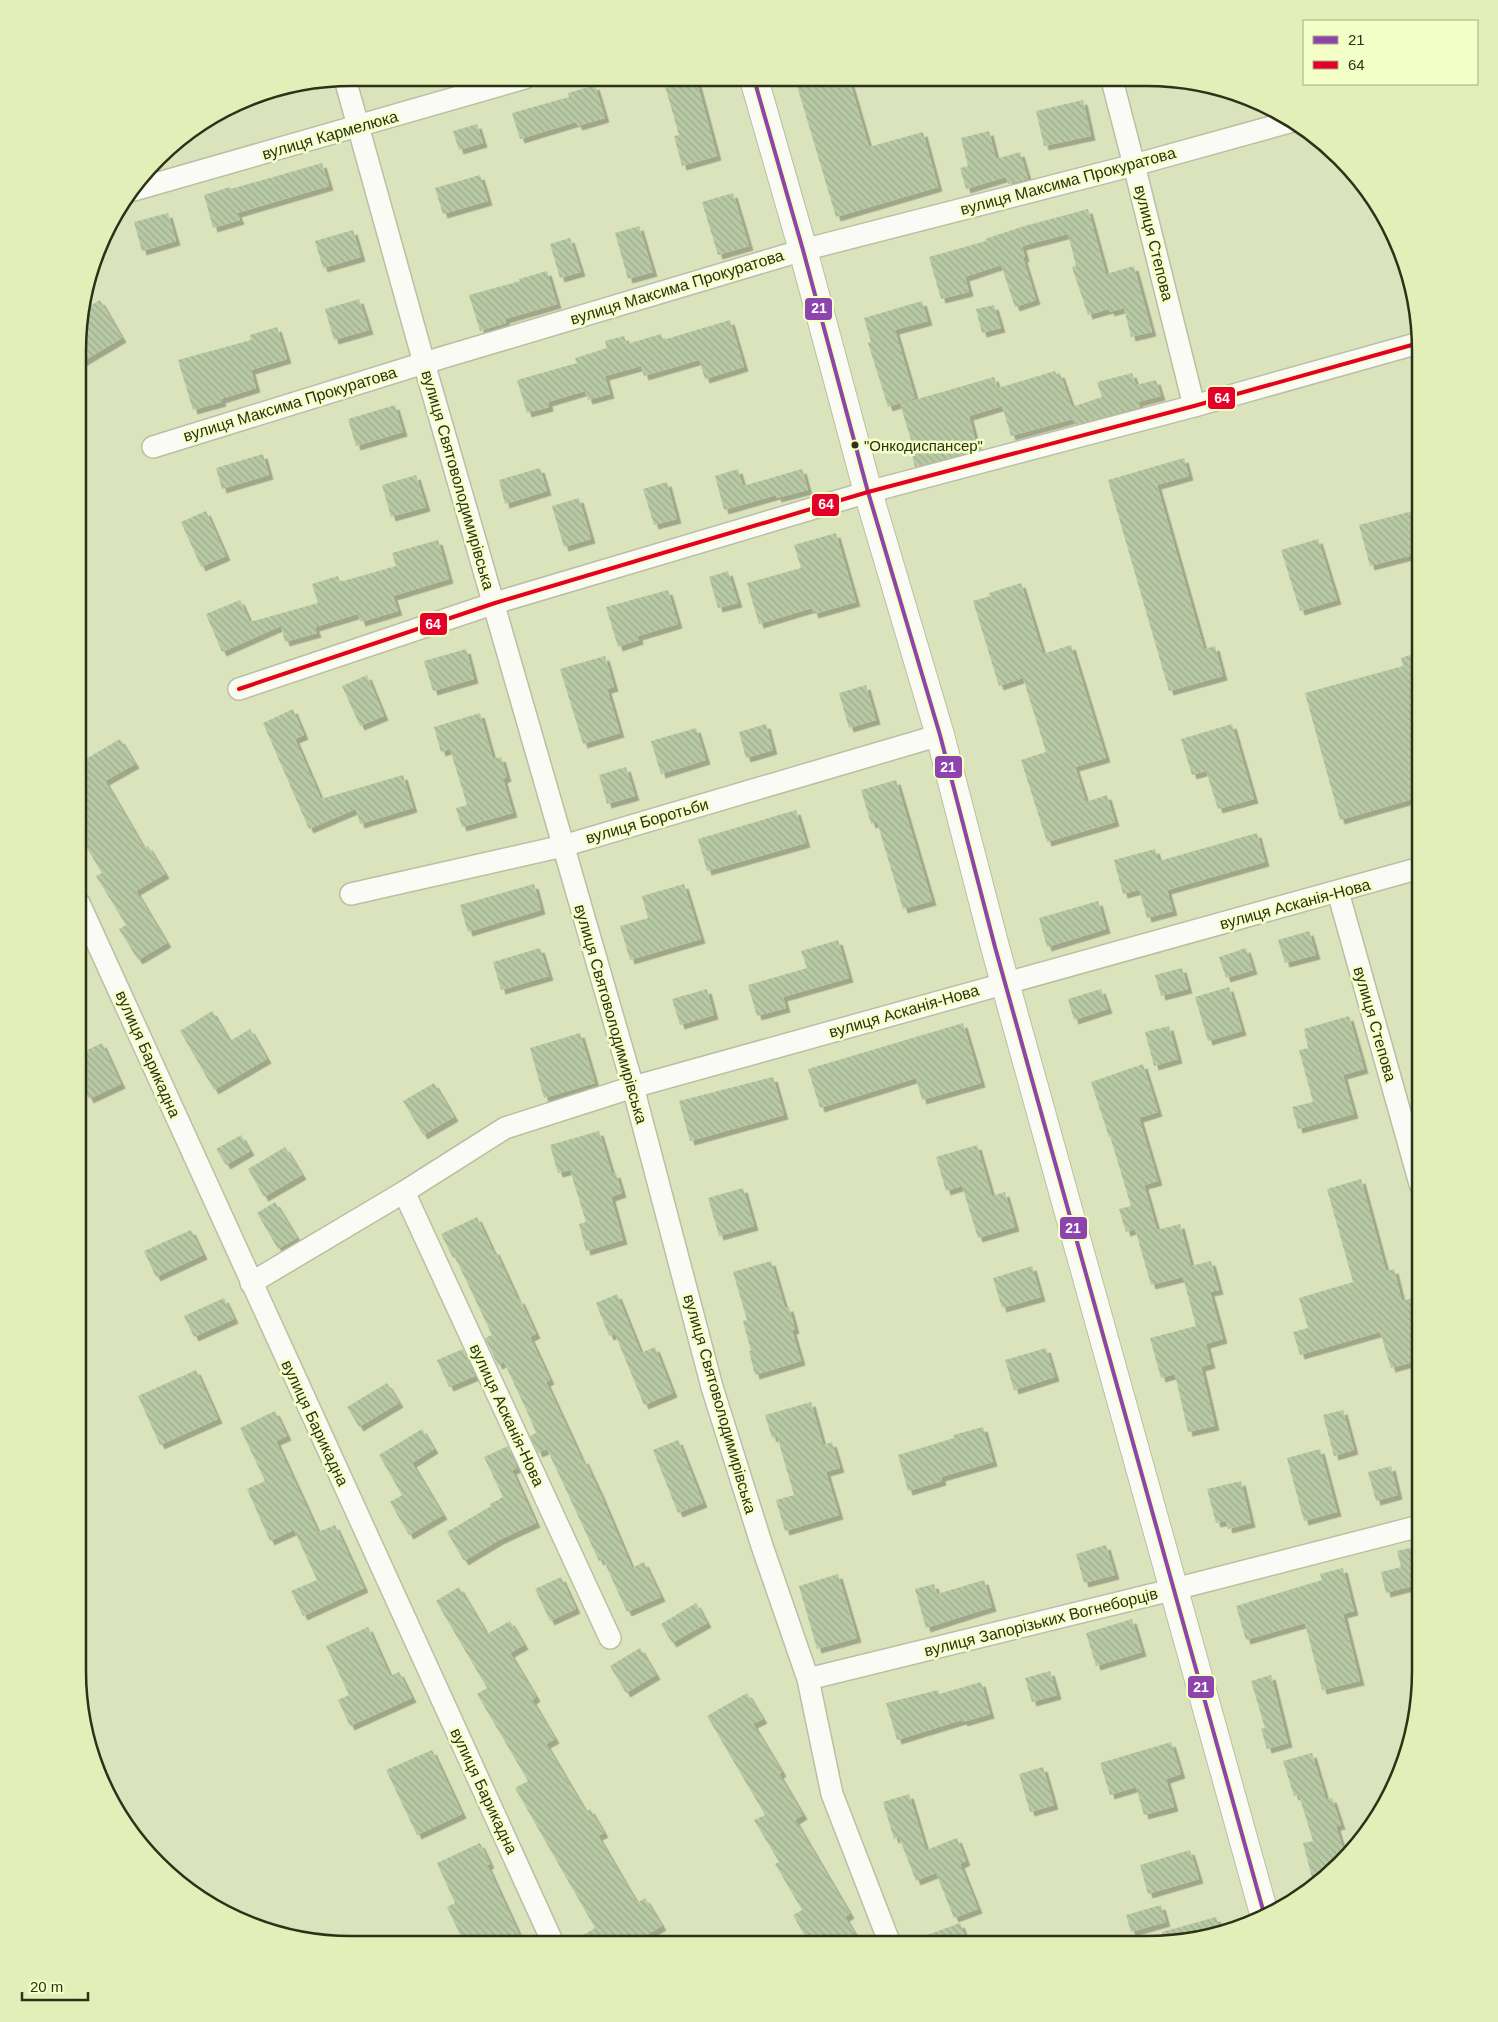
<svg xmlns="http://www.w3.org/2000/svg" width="1498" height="2022" font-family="Arial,sans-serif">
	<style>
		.building { fill: url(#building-back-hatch); filter: url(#shadow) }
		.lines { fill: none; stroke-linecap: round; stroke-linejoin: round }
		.minor-casing { stroke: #b9c0a1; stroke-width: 24 }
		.major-casing { stroke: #b9c0a1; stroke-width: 30 }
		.minor { stroke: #fafbf5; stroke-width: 21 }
		.major { stroke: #fafbf5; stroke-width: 28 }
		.bus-1-casing { stroke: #f3ffc7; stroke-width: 8 }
		.bus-2-casing { stroke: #f3ffc7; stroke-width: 8 }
		.bus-1 { stroke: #8e44ad; stroke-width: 4 }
		.bus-2 { stroke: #e4002b; stroke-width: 4 }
		.bus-dot { fill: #2d3216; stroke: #f3ffc7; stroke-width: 2 }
		.labels { text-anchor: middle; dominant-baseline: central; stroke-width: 5; stroke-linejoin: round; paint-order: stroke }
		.bus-label { font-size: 15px; fill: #2d3216; stroke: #f3ffc7; text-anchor: start }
		.street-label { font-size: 16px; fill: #2d3216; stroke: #f3ffc7 }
		.rim { fill: none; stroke: #2d3216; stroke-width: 2.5 }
		.line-badge { stroke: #f3ffc7; stroke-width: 2 }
		.badge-label { font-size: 14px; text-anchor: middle; font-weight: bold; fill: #fff }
	</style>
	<defs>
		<pattern id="building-back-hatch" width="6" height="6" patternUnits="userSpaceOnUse" patternTransform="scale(1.25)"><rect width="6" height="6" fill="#b8c9a5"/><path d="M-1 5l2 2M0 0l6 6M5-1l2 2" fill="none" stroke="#9ead8d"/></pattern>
		<filter id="shadow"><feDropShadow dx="4.5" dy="4.5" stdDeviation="0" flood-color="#0004"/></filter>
	</defs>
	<rect width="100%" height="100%" fill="#dbe3bd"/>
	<!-- building -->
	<g class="building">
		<path d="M691,78H696L717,156L682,166L674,136L679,135L665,86Z"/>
		<path d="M795,79H849L869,147L923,132L938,187L836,217Z"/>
		<path d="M595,85L605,118L578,126L576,122L520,139L512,113L569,97L568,93Z"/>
		<path d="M1083,100L1091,136L1044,146L1036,111Z"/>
		<path d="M477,124L483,143L459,150L453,131Z"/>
		<path d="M989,131L996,159L1020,152L1028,179L1008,184L1006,177L966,189L960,168L968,166L961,138Z"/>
		<path d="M322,163L329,186L237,213L240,220L213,228L204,195L230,187L231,189Z"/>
		<path d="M480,175L488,201L443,214L435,188Z"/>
		<path d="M733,193L749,246L718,255L702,202Z"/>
		<path d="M1088,209L1106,274L1134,266L1152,332L1131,337L1124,308L1110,312L1109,309L1088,315L1072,267L1076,266L1068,234L1022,246L1025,257L1023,258L1036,300L1015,307L1001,265L965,277L969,292L941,299L929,257L986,241L985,239L1021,227Z"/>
		<path d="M168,213L176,241L142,251L134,222Z"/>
		<path d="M639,226L653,272L628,279L615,233Z"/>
		<path d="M353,230L361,257L323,268L315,241Z"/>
		<path d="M570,238L581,272L560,278L550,244Z"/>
		<path d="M547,271L557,304L505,319L506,323L480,331L469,295L520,281L519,279Z"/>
		<path d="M359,299L369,330L334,340L325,309Z"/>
		<path d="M100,300L122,338L80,363V315L81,311Z"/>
		<path d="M922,301L928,321L895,330L915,398L888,407L868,343L871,342L864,318Z"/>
		<path d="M994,305L1001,328L982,333L976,309Z"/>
		<path d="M730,320L744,367L705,379L699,360L644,376L641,366L605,376L610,394L588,400L585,391L548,402L549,407L527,413L517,380L577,363L575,358L607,348L605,341L624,336L627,344L661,334L663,340Z"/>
		<path d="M277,327L287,359L251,370L256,388L221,399L222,402L193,410L178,360L251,340L250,335Z"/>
		<path d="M1055,371L1056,374L1060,373L1072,407L1102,397L1097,382L1132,373L1136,385L1156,380L1161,396L1138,402L1140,407L1075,425L1073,419L1011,436L1002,406L969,416L978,450L915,467L909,444L912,443L900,404L994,377L998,388Z"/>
		<path d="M395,405L403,432L356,446L348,419Z"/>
		<path d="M263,454L269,475L222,489L216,468Z"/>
		<path d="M1184,458L1189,476L1157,485L1204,649L1215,646L1223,676L1169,691L1108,480Z"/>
		<path d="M540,468L547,491L505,504L499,480Z"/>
		<path d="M738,469L743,486L802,469L808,490L777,498L776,495L724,510L715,476Z"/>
		<path d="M416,475L426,507L391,517L382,485Z"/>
		<path d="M667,482L677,519L654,525L643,489Z"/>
		<path d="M579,498L591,539L564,547L552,506Z"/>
		<path d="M1420,509V553L1370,566L1359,525Z"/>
		<path d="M206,511L226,556L201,567L181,522Z"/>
		<path d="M836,533L856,602L814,614L812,608L759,624L747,583L801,568L794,545Z"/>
		<path d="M1318,539L1337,600L1300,611L1281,550Z"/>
		<path d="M438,540L449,579L393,596L398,611L361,622L358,614L315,627L317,633L285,642L281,626L222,652L206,614L240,600L250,622L318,603L312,584L338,576L340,582L396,566L392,553Z"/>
		<path d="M728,571L738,603L718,608L709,577Z"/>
		<path d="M1021,583L1043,654L1071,645L1106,758L1075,767L1086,802L1107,795L1115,822L1047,842L1021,760L1046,752L1023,678L999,686L973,601L990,596L989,593Z"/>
		<path d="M668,590L678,624L638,636L639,640L618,647L606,607Z"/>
		<path d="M466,649L474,679L433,691L424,661Z"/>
		<path d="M1420,652V797L1340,820L1305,693L1403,666L1401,658Z"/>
		<path d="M605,656L614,687L607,689L620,733L583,744L560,669Z"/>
		<path d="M367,675L384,716L360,726L342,686Z"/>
		<path d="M866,685L876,720L849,728L839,693Z"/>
		<path d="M293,709L304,735L295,739L321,799L403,775L413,808L360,824L356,809L309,829L263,723Z"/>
		<path d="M480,713L493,759L501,757L507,777L503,779L513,813L462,827L456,808L467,805L450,749L441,752L434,727Z"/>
		<path d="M766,724L773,750L746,758L739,732Z"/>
		<path d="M1232,724L1254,799L1218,809L1206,771L1192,775L1181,739Z"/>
		<path d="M696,728L706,760L661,774L651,741Z"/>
		<path d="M120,739L135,764L105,781L144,848L148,846L165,874L136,891L167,943L138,960L119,929L126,925L96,876L102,873L79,835V763Z"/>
		<path d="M626,767L635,796L607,804L599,775Z"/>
		<path d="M896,780L932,901L903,909L877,822L871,824L861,790Z"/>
		<path d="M796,810L806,843L707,871L698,839Z"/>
		<path d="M1257,833L1265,862L1167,890L1173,911L1147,918L1139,890L1123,894L1114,860L1155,849L1159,861Z"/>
		<path d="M534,884L541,910L468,932L460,905Z"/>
		<path d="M684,884L701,939L630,960L620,926L648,918L642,896Z"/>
		<path d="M1098,901L1106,929L1047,947L1039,918Z"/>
		<path d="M1309,931L1316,955L1285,963L1278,940Z"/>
		<path d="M838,940L849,978L783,997L786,1008L757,1016L748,985L807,968L801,951Z"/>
		<path d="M540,948L549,976L501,990L493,962Z"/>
		<path d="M1246,948L1253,970L1226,978L1219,957Z"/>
		<path d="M1182,968L1188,989L1161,996L1155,975Z"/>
		<path d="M1229,987L1242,1031L1208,1041L1195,997Z"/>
		<path d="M707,989L714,1015L680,1025L672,999Z"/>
		<path d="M1101,989L1108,1009L1074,1020L1068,999Z"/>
		<path d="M212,1011L230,1041L250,1029L267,1059L214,1090L180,1031Z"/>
		<path d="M1349,1016L1364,1069L1343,1075L1354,1114L1298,1129L1292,1107L1313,1102L1299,1050L1308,1048L1304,1029Z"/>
		<path d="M963,1023L981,1083L922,1100L916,1078L820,1108L808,1069Z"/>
		<path d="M1169,1026L1178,1059L1154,1066L1145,1032Z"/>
		<path d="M580,1033L595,1083L544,1098L530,1048Z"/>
		<path d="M102,1043L121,1084L89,1099L79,1076V1054Z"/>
		<path d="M1143,1064L1158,1112L1139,1118L1158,1181L1144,1185L1157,1230L1180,1224L1191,1266L1211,1261L1219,1290L1210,1292L1223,1339L1206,1344L1211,1364L1201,1367L1215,1426L1188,1432L1175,1374L1161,1378L1150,1338L1196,1326L1183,1277L1151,1285L1135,1229L1126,1232L1119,1209L1131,1206L1110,1136L1109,1137L1091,1082Z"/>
		<path d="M773,1077L784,1115L690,1141L679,1101Z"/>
		<path d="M434,1083L454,1117L423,1135L403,1101Z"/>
		<path d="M599,1131L612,1174L616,1173L622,1193L611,1197L623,1240L586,1251L579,1224L586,1222L570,1170L558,1173L550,1145Z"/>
		<path d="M241,1135L250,1151L226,1165L216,1149Z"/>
		<path d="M977,1145L992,1196L1005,1192L1015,1227L978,1238L962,1186L946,1191L936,1157Z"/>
		<path d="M285,1147L302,1175L264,1197L248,1169Z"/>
		<path d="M1361,1179L1386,1271L1394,1269L1402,1301L1415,1297L1420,1314V1360L1391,1368L1380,1332L1300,1355L1293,1332L1308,1328L1299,1298L1353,1282L1327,1189Z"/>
		<path d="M743,1188L754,1226L719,1236L708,1198Z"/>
		<path d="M275,1202L297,1238L278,1249L257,1213Z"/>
		<path d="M477,1217L493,1251L495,1250L518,1300L520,1299L536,1334L530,1337L550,1380L546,1382L582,1460L584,1459L599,1491L632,1568L644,1562L661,1597L627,1612L603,1559L599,1561L547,1449L538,1453L530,1436L536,1433L529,1416L504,1362L498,1365L485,1338L492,1335L455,1257L453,1258L441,1234Z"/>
		<path d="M191,1230L203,1255L156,1277L144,1251Z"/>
		<path d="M771,1261L785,1308L789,1307L795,1329L792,1330L801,1361L755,1375L749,1351H751L743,1321L747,1320L733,1272Z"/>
		<path d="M1032,1266L1041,1297L1002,1308L993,1278Z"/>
		<path d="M617,1294L641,1353L655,1347L673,1393L644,1405L615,1334L609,1336L596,1303Z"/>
		<path d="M224,1298L234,1319L194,1337L184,1316Z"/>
		<path d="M1046,1348L1055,1377L1014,1390L1005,1360Z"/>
		<path d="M463,1349L475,1376L449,1387L437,1360Z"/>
		<path d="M196,1370L218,1419L160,1445L138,1396Z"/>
		<path d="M387,1383L399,1403L359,1427L347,1407Z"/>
		<path d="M811,1402L823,1445L832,1442L840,1468L826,1472L839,1515L785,1531L776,1500L794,1495L777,1436L772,1438L765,1415Z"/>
		<path d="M1343,1410L1354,1450L1334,1456L1323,1415Z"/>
		<path d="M275,1411L287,1436L276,1441L318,1532L335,1525L364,1588L303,1616L291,1591L317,1580L294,1530L270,1541L247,1489L265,1481L240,1428Z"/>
		<path d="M983,1427L993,1462L941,1477L942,1481L908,1491L898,1455L954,1438L953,1435Z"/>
		<path d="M422,1429L434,1449L412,1463L443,1515L409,1535L390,1502L402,1495L379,1455Z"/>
		<path d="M678,1440L703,1503L678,1513L653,1450Z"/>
		<path d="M508,1446L517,1468L512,1470L536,1523L499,1540L464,1561L447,1532L491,1506L490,1504L503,1497L484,1457Z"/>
		<path d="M1320,1449L1337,1512L1304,1521L1287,1458Z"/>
		<path d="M1391,1466L1398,1495L1376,1501L1368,1472Z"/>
		<path d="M1241,1481L1251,1523L1228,1529L1226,1521L1216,1523L1207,1489Z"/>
		<path d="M1106,1545L1115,1575L1084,1583L1076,1554Z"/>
		<path d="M1418,1546L1420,1556V1584L1386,1593L1381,1572L1401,1567L1397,1551Z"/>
		<path d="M1343,1568L1354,1611L1343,1614L1360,1681L1322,1690L1305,1623L1246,1640L1236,1606L1322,1580L1320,1574Z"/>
		<path d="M838,1574L857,1638L817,1649L799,1586Z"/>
		<path d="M561,1577L576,1609L550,1621L535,1589Z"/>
		<path d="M984,1580L992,1607L926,1628L915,1589L934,1584L937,1594Z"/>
		<path d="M459,1587L487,1634L510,1621L524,1645L510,1653L536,1697L532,1700L555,1739L546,1744L586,1812L590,1809L604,1833L598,1836L637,1903L645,1898L662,1926L633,1943H570L595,1928L515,1788L528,1781L477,1694L487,1688L436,1601Z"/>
		<path d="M696,1603L707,1623L672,1643L661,1624Z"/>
		<path d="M1132,1619L1142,1652L1096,1666L1086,1633Z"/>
		<path d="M368,1627L390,1676L399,1672L412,1698L350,1726L338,1700L349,1695L326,1646Z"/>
		<path d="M640,1648L656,1675L626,1693L610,1666Z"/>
		<path d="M1050,1671L1057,1695L1032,1702L1025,1678Z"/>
		<path d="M1271,1675L1288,1743L1267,1749L1261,1729L1265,1728L1251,1681Z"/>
		<path d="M981,1682L990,1714L963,1722L962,1720L897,1740L886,1703L938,1690L939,1694Z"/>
		<path d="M747,1693L763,1719L753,1724L782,1772L779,1774L803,1815L795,1820L850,1914L845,1917L861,1944H809L793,1915L802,1910L775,1864L779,1862L754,1820L765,1815L707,1716Z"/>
		<path d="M1171,1742L1181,1774L1166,1779L1174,1807L1144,1815L1136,1787L1110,1795L1100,1763Z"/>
		<path d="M432,1750L462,1814L417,1835L386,1770Z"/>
		<path d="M1312,1753L1326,1799L1332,1798L1341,1825L1336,1826L1345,1856L1327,1876L1314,1885L1303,1843L1313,1841L1299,1795L1294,1796L1283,1761Z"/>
		<path d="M1043,1767L1054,1805L1030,1812L1019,1774Z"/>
		<path d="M909,1794L926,1850L957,1838L966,1861L960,1864L978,1909L954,1918L936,1873L916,1881L899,1837L894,1839L883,1802Z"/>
		<path d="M480,1843L490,1864L487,1865L523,1943H464L447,1907L455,1903L437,1863Z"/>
		<path d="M1190,1850L1199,1879L1148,1894L1140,1865Z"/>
		<path d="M1161,1905L1166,1922L1131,1932L1126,1915Z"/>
		<path d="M1216,1917L1221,1934L1164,1942L1162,1932Z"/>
		<path d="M960,1923L968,1944H908V1942Z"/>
	</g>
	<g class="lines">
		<!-- minor casing -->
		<g class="minor-casing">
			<g id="minor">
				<path d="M345,79L424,363L633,1087L712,1387L762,1546L808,1679L832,1794L890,1944"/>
				<path d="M1112,80L1134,165L1194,406"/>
				<path d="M134,190L525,78"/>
				<path d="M153,447L424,363L803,250L1134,165L1293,121"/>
				<path d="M239,689L495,603L868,492L1194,406L1419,343"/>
				<path d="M1338,892L1420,1184"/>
				<path d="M351,894L563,846L940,735"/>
				<path d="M79,903L553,1943"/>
				<path d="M404,1192L610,1638"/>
				<path d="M251,1283L404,1192L505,1128L633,1087L1420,868"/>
				<path d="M808,1679L1175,1589L1420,1526"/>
			</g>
		</g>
		<!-- major casing -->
		<g class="major-casing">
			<path id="major" d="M754,79L803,250L868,492L940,735L995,947L1265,1917"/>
		</g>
		<!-- minor -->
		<use href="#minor" class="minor"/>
		<!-- major -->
		<use href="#major" class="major"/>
		<!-- bus-1 casing -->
		<g class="bus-1-casing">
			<path id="bus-1" d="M754,79L803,250L868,492L940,735L995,947L1265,1917"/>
		</g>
		<!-- bus-2 casing -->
		<g class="bus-2-casing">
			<path id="bus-2" d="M239,689L495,603L868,492L1194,406L1419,343"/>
		</g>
		<!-- bus-1 -->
		<use href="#bus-1" class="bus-1"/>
		<!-- bus-2 -->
		<use href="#bus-2" class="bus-2"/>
	</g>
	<!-- markers -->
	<circle class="bus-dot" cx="855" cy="445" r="4.5"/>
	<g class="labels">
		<!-- bus labels -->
		<g class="bus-label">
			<text x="864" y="445">"Онкодиспансер"</text>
		</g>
		<!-- street labels -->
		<g class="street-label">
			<text transform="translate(330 135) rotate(-16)">вулиця Кармелюка</text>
			<text transform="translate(1068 181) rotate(-15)">вулиця Максима Прокуратова</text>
			<text transform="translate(1154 243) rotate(76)">вулиця Степова</text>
			<text transform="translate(677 287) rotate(-17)">вулиця Максима Прокуратова</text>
			<text transform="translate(290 404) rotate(-17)">вулиця Максима Прокуратова</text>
			<text transform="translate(458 480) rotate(74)">вулиця Святоволодимирівська</text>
			<text transform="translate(647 821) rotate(-16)">вулиця Боротьби</text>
			<text transform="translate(1295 904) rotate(-15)">вулиця Асканія-Нова</text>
			<text transform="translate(904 1011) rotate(-16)">вулиця Асканія-Нова</text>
			<text transform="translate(611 1014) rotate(74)">вулиця Святоволодимирівська</text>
			<text transform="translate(1375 1024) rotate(74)">вулиця Степова</text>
			<text transform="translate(148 1054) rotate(66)">вулиця Барикадна</text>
			<text transform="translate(720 1404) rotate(74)">вулиця Святоволодимирівська</text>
			<text transform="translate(507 1415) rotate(65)">вулиця Асканія-Нова</text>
			<text transform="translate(315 1423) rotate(65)">вулиця Барикадна</text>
			<text transform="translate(1041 1622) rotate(-14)">вулиця Запорізьких Вогнеборців</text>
			<text transform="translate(484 1791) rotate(65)">вулиця Барикадна</text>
		</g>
	</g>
	<!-- crop -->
	<path d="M0 0H1498V2022H0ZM351 86H1147A265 265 0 0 1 1412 351V1671A265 265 0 0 1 1147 1936H351A265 265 0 0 1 86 1671V351A265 265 0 0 1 351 86Z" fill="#e3efb9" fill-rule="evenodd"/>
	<path class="rim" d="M351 86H1147A265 265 0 0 1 1412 351V1671A265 265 0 0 1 1147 1936H351A265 265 0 0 1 86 1671V351A265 265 0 0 1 351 86Z"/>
	<g class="line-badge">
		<rect x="804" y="297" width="29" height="24" rx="5" fill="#8e44ad"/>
		<rect x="1207" y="386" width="29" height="24" rx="5" fill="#e4002b"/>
		<rect x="811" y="493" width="29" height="24" rx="5" fill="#e4002b"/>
		<rect x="419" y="612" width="29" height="24" rx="5" fill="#e4002b"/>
		<rect x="934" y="755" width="29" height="24" rx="5" fill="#8e44ad"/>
		<rect x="1059" y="1216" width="29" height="24" rx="5" fill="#8e44ad"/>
		<rect x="1187" y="1675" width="28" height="24" rx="5" fill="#8e44ad"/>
	</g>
	<g class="badge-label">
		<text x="819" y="313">21</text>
		<text x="1222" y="403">64</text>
		<text x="826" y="509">64</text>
		<text x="433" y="629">64</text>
		<text x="948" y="772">21</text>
		<text x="1073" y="1233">21</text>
		<text x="1201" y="1692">21</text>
	</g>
	<!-- legend -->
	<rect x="1303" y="20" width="175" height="65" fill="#f3ffc7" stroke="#a4ad80"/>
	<rect x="1313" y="36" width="25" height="8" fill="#8e44ad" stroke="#a4ad80"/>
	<text x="1348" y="45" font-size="15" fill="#2d3216">21</text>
	<rect x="1313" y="61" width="25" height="8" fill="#e4002b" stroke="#a4ad80"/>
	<text x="1348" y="70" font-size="15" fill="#2d3216">64</text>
	<!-- scale -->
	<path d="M22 1992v8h66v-8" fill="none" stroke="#2d3216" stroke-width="2.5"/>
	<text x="30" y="1992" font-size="15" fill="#2d3216" stroke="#f3ffc7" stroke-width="4" paint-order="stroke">20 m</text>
</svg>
